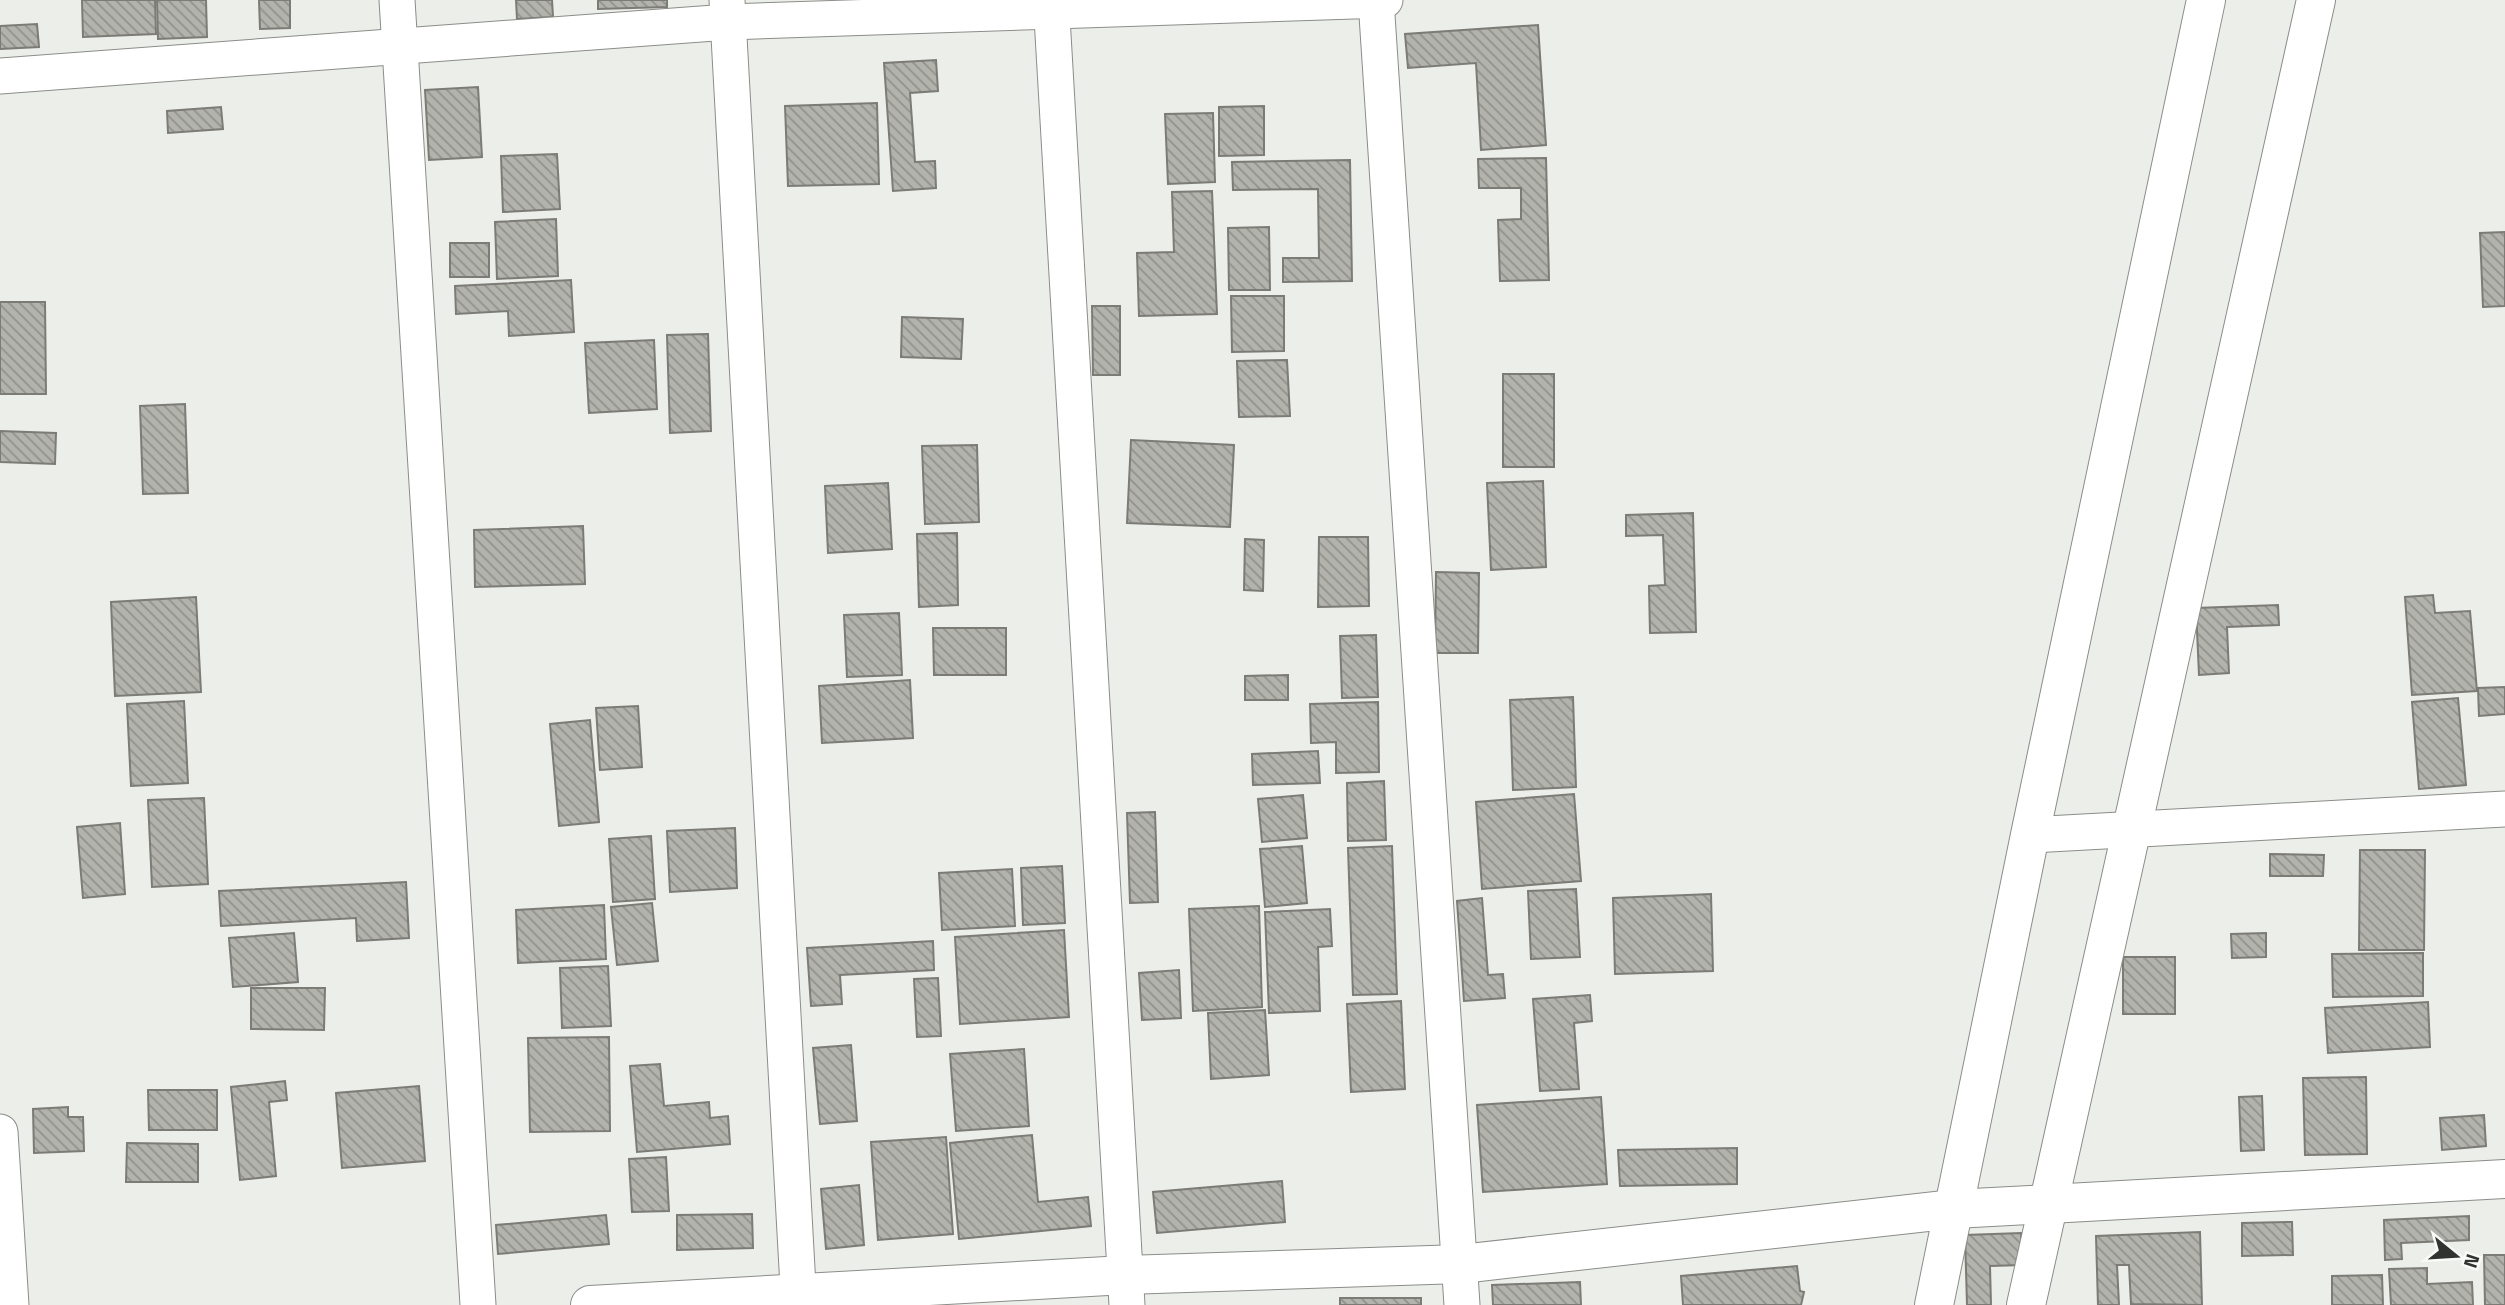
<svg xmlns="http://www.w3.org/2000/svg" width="2505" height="1305" font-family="'Titillium Web',sans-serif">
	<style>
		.building { fill: url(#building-back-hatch); stroke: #7c7b76; stroke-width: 2 }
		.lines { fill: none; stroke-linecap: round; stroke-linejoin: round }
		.minor-casing { stroke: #8b8d89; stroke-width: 37 }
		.tertiary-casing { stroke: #8b8d89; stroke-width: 40 }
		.secondary-casing { stroke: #8b8d89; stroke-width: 40 }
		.primary-casing { stroke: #8b8d89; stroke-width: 40 }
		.minor { stroke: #fff; stroke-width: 35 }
		.tertiary { stroke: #fff; stroke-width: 38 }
		.secondary { stroke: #fff; stroke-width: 38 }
		.primary { stroke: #fff; stroke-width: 38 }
	</style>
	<defs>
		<pattern id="building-back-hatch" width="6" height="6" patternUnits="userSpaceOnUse" patternTransform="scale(1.75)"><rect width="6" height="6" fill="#b3b3ad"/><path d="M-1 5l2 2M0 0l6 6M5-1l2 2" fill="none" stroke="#92928d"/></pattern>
	</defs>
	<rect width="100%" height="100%" fill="#ebeee9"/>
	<!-- building -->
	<g class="building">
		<path d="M82,0H155L156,34L83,37Z"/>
		<path d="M157,0H206L207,37L158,39Z"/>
		<path d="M259,0H290V28L260,29Z"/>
		<path d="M516,0H552L553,17L517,19Z"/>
		<path d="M598,0H667V7L598,9Z"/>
		<path d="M37,24L39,47L0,49V26Z"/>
		<path d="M1538,25L1546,145L1481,150L1476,63L1408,68L1405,34Z"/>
		<path d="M936,60L938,91L910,93L915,162L935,161L936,188L893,191L884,63Z"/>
		<path d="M478,87L482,157L429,160L425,90Z"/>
		<path d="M877,103L879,184L788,186L785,106Z"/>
		<path d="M1264,106V155L1219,156V107Z"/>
		<path d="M221,107L223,129L168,133L167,111Z"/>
		<path d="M1213,113L1215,182L1168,184L1165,114Z"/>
		<path d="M557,154L560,209L503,212L501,156Z"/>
		<path d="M1546,158L1549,280L1500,281L1498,220L1521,219V188H1479L1478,159Z"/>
		<path d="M1350,160L1352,281L1283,282V258H1319L1318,189L1233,190L1232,162Z"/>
		<path d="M1212,191L1217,314L1139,316L1137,253L1174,252L1172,192Z"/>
		<path d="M556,219L558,276L497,279L495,222Z"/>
		<path d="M1269,227L1270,290H1229L1228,228Z"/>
		<path d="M2505,232V306L2483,307L2480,233Z"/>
		<rect x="450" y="243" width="39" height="34"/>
		<path d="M571,280L574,332L509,336L508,311L456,314L455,286Z"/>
		<path d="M1231,296H1284V351L1232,352Z"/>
		<path d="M0,302H45L46,394H0Z"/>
		<path d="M1092,306H1120V375H1093Z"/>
		<path d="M902,317L963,319L961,359L901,357Z"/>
		<path d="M708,334L711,431L670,433L667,335Z"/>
		<path d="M654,340L657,409L589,413L585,343Z"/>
		<path d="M1287,360L1290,416L1239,417L1237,361Z"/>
		<rect x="1503" y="374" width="51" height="93"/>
		<path d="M185,404L188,493L143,494L140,406Z"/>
		<path d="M0,431L56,433L55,464L0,462Z"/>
		<path d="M1131,440L1234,445L1230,527L1127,523Z"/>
		<path d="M977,445L979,522L925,524L922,446Z"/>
		<path d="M1543,481L1546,567L1491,570L1487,483Z"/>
		<path d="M888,483L892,549L828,553L825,486Z"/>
		<path d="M1693,513L1696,632L1650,633L1649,586L1665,585L1663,535L1626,536V515Z"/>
		<path d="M583,526L585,584L475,587L474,530Z"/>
		<path d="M957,533L958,605L919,607L917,534Z"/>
		<path d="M1319,537H1368L1369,606L1318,607Z"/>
		<path d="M1245,539L1264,540L1263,591L1244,590Z"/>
		<path d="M1436,572L1479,573L1478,653H1435Z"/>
		<path d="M2433,595L2435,613L2470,611L2477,691L2412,695L2405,597Z"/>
		<path d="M196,597L201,692L115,696L111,602Z"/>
		<path d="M2278,605L2279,625L2227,627L2229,673L2199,675L2196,608Z"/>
		<path d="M899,613L902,675L847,677L844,615Z"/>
		<path d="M933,628H1006V675H934Z"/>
		<path d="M1376,635L1378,697L1342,698L1340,636Z"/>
		<path d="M1288,675V700H1245V676Z"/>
		<path d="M910,680L913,738L822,743L819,686Z"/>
		<path d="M2505,687V714L2479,716L2478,688Z"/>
		<path d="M1573,697L1576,787L1513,790L1510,700Z"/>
		<path d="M2458,698L2466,785L2419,789L2412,702Z"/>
		<path d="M184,701L188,783L131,786L127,704Z"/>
		<path d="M1378,702L1379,772L1336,773V742L1311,743L1310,704Z"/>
		<path d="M638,706L642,767L600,770L596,708Z"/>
		<path d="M590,720L599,822L559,826L550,724Z"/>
		<path d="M1318,751L1320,783L1253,785L1252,754Z"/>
		<path d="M1384,781L1386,840L1348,841L1347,783Z"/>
		<path d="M1574,794L1581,881L1482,889L1476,802Z"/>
		<path d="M1303,795L1307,838L1262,842L1258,799Z"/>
		<path d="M204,798L208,884L152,887L148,800Z"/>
		<path d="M1155,812L1158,902L1130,903L1127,813Z"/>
		<path d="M120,823L125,894L83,898L77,827Z"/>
		<path d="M735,828L737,888L670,892L667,831Z"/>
		<path d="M651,836L655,899L613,902L609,839Z"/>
		<path d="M1302,846L1307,903L1265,907L1260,849Z"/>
		<path d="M1392,846L1397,994L1353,995L1348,848Z"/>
		<path d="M2360,850H2425L2424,950H2359Z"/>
		<path d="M2270,854L2324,855L2323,876H2270Z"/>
		<path d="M1062,866L1065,923L1023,925L1021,868Z"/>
		<path d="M1012,869L1015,926L942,930L939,873Z"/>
		<path d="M406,882L409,938L357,941L356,918L221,926L219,891Z"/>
		<path d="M1576,889L1580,957L1531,959L1528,891Z"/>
		<path d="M1711,894L1713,971L1615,974L1613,898Z"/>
		<path d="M1482,898L1488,975L1503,974L1505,998L1464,1001L1457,901Z"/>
		<path d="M652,903L658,961L617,965L611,907Z"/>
		<path d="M604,905L606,959L518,963L516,910Z"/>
		<path d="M1259,906L1262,1007L1193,1011L1189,909Z"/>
		<path d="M1330,909L1332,946L1318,947L1320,1011L1269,1013L1265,912Z"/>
		<path d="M1064,930L1069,1017L960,1024L955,937Z"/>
		<path d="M294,933L298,982L233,987L229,938Z"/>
		<path d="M2266,933V957L2232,958L2231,934Z"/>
		<path d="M933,941L934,970L840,975L842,1004L811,1006L807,948Z"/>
		<path d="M2423,953V996L2333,997L2332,954Z"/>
		<rect x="2123" y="957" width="52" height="57"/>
		<path d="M608,966L611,1026L562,1028L560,968Z"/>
		<path d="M1179,970L1181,1018L1142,1020L1139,973Z"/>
		<path d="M938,978L941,1036L917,1037L914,979Z"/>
		<path d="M251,988H325L324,1030L251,1029Z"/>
		<path d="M1590,995L1592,1021L1574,1023L1579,1089L1540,1091L1533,999Z"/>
		<path d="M1401,1001L1405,1089L1351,1092L1347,1004Z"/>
		<path d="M2428,1002L2430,1047L2328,1053L2325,1008Z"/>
		<path d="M1265,1010L1269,1075L1211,1079L1208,1013Z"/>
		<path d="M609,1037L610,1131L530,1132L528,1038Z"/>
		<path d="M851,1045L857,1121L820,1124L813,1048Z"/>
		<path d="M1024,1049L1029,1126L956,1131L950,1054Z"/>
		<path d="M660,1064L664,1106L709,1102L710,1118L728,1116L730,1144L637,1152L630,1066Z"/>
		<path d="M2366,1077L2367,1154L2305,1155L2303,1078Z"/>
		<path d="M285,1081L287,1100L269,1102L276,1176L240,1180L231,1087Z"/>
		<path d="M419,1086L425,1161L342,1168L336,1093Z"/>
		<path d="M148,1090H217V1130H149Z"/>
		<path d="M2262,1096L2264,1150L2241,1151L2239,1097Z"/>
		<path d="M1601,1097L1607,1184L1483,1192L1477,1105Z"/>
		<path d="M68,1107V1117H83L84,1151L34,1153L33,1109Z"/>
		<path d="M2484,1115L2486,1146L2442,1150L2440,1118Z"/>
		<path d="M1032,1135L1038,1202L1088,1197L1091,1226L959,1239L950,1143Z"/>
		<path d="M946,1137L953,1234L878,1240L871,1142Z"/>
		<path d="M127,1143L198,1144V1182H126Z"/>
		<path d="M1737,1148V1184L1620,1186L1618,1150Z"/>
		<path d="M666,1157L669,1211L632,1212L629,1159Z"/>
		<path d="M1282,1181L1285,1222L1157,1233L1153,1192Z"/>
		<path d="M859,1185L864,1245L826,1249L821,1189Z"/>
		<path d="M752,1214L753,1248L677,1250V1215Z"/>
		<path d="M606,1215L609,1244L498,1254L496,1225Z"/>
		<path d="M2469,1216V1240L2401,1243L2402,1259L2385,1260L2384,1220Z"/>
		<path d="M2292,1222L2293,1255L2242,1256V1223Z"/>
		<path d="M2200,1232L2202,1305L2131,1304L2129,1265H2117L2119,1305H2098L2096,1236Z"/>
		<path d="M2021,1233L2022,1265L1990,1266L1991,1305H1967L1965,1235Z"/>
		<path d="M2484,1255H2505V1305H2485Z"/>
		<path d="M1797,1266L1800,1291L1804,1292L1801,1305H1683L1681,1276Z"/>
		<path d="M2427,1268V1284L2472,1282L2473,1305H2391L2389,1269Z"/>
		<path d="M2382,1275L2383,1305H2332V1276Z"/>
		<path d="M1580,1282L1581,1305H1493L1492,1285Z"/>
		<rect x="1340" y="1298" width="81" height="7"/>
	</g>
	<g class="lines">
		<!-- minor casing -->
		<g class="minor-casing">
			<g id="minor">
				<path d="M397,0L478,1305"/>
				<path d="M727,0L799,1305"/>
				<path d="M1051,0L1127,1305"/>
				<path d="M1376,0L1462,1305"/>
				<path d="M0,76L728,22L1385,0"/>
				<path d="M2030,835L2505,809"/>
				<path d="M0,1132L11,1305"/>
			</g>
		</g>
		<!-- tertiary casing -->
		<g class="tertiary-casing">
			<path id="tertiary" d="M2049,1204L2505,1179"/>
		</g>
		<!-- secondary casing -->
		<g class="secondary-casing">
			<path id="secondary" d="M590,1305L1125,1275L1461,1264L1954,1209L2049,1204"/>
		</g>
		<!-- primary casing -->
		<g class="primary-casing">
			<g id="primary">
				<path d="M1934,1305L2030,835L2206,0"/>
				<path d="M2026,1305L2316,0"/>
			</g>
		</g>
		<!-- minor -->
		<use href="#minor" class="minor"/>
		<!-- tertiary -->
		<use href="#tertiary" class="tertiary"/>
		<!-- secondary -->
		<use href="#secondary" class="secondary"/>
		<!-- primary -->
		<use href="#primary" class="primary"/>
	</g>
	<!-- north arrow -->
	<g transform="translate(2456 1256) rotate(108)" stroke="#f9fbf6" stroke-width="5" paint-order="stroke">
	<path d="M0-5L12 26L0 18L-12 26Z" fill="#313331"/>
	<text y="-10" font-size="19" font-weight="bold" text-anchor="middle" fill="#313331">N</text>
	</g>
</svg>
